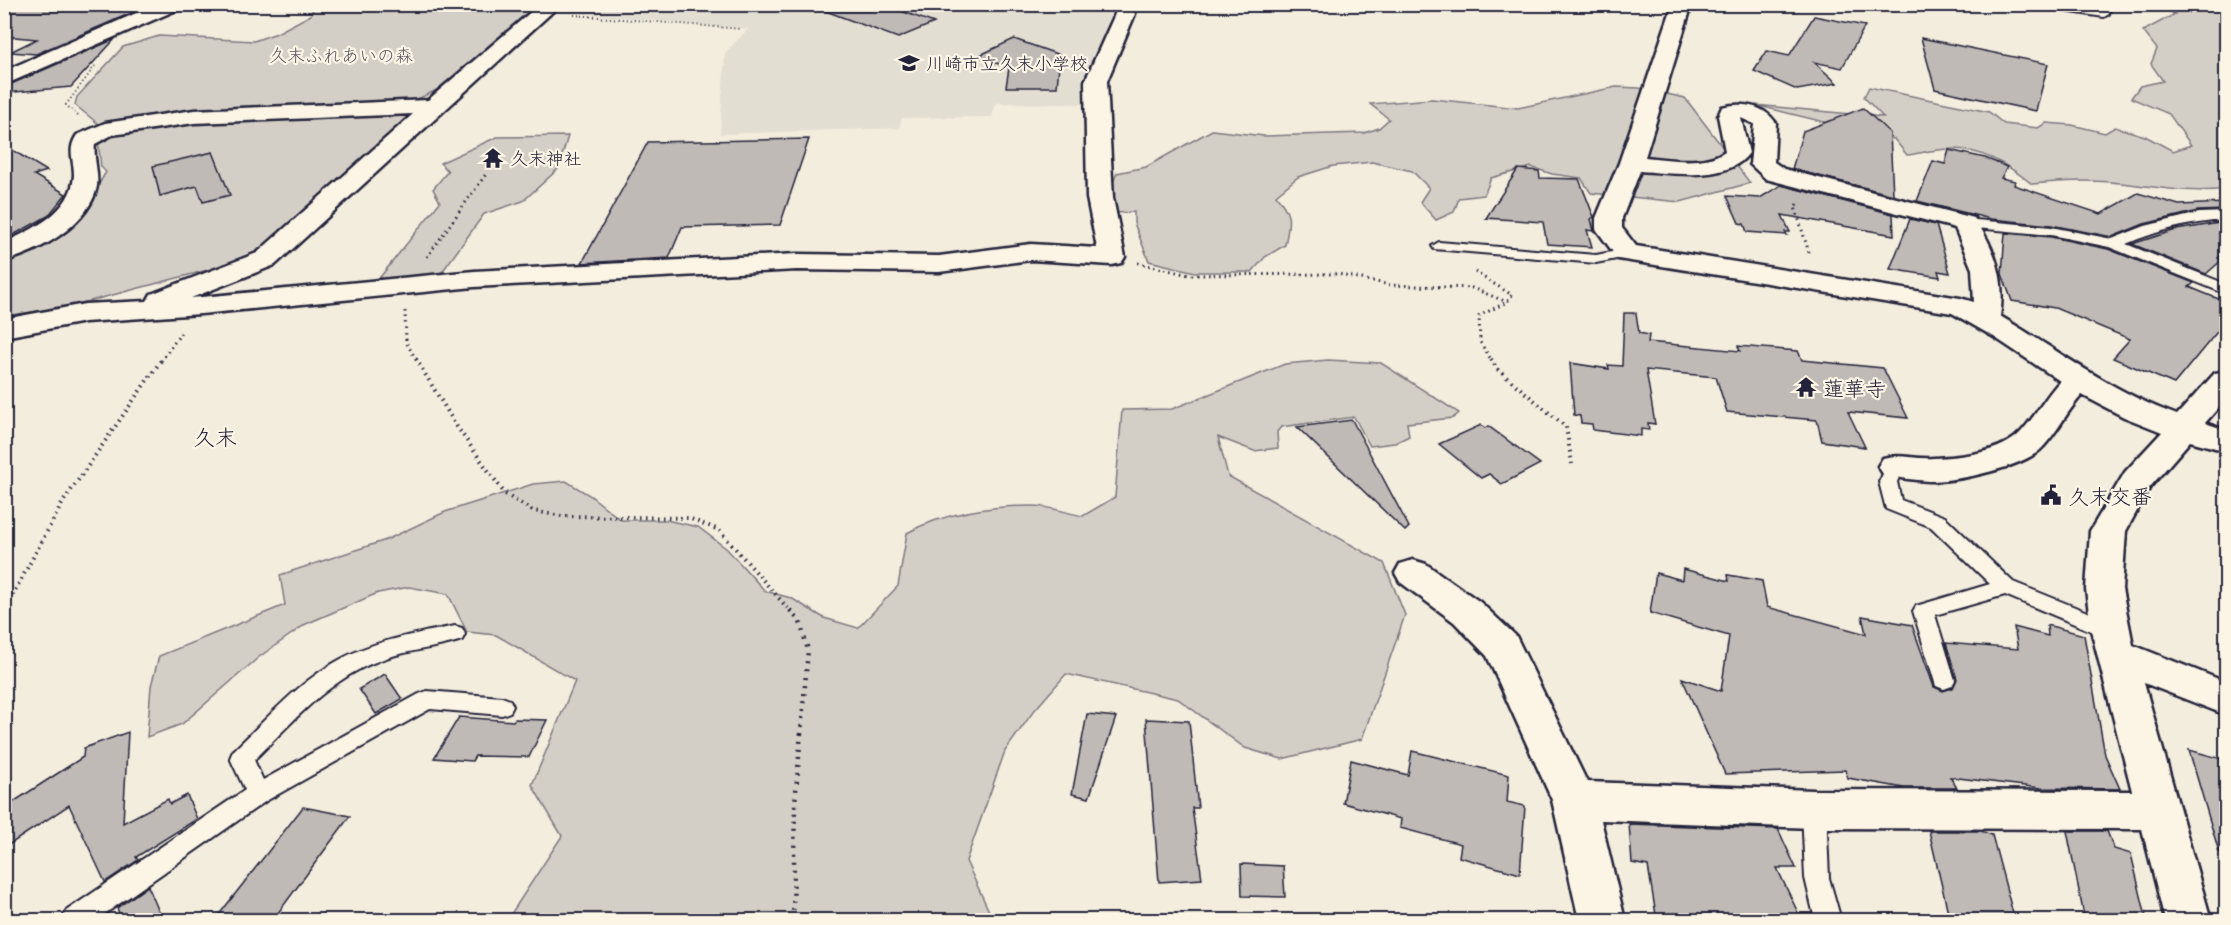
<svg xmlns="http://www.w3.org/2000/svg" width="2231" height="925" font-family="Mali,'Klee One',sans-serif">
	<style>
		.built { fill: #e3ded2 }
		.green { fill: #d4cfc6; stroke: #7b7880; stroke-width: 1.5 }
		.building { fill: #bfbab6; stroke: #22223b; stroke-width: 1.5 }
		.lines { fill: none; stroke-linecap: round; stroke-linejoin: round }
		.service-casing { stroke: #22223b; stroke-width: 4 }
		.minor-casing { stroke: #22223b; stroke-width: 5 }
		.path-far3 { stroke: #22223b; stroke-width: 2; stroke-dasharray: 1 3; stroke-linecap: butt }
		.path-far2 { stroke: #22223b; stroke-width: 3; stroke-dasharray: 1.5 4; stroke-linecap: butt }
		.path-far1 { stroke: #22223b; stroke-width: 4; stroke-dasharray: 1.5 4.5; stroke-linecap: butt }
		.path { stroke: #22223b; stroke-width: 4.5; stroke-dasharray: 2 6; stroke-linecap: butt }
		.service { fill: #fcf5e5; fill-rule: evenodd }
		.minor { fill: #fcf5e5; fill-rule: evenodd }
		.labels { text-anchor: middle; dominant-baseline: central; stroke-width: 4.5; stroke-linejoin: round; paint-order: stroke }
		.far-park-label { font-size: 18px; fill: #575665; stroke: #fcf5e5 }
		.far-poi-label { font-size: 18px; fill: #22223b; stroke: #fcf5e5; text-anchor: start }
		.poi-label { font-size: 21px; fill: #22223b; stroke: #fcf5e5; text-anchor: start }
		.neighbourhood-label { font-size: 22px; fill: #22223b; stroke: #fcf5e5 }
	</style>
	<rect width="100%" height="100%" fill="#f3edde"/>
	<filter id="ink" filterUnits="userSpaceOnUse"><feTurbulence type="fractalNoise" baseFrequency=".0167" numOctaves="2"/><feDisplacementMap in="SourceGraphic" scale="12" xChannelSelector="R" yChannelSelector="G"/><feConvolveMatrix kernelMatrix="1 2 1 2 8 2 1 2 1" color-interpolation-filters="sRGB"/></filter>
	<g filter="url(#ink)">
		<!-- built -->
		<path class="built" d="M564,4L966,6L1117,4L1114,22L1099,43L1091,72L1082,77V104L996,103L992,117L902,118L899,128L720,134L725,53L748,29L557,11Z"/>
		<!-- green -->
		<g class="green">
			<path d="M314,5H543C504,37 456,88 408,102C309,106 197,102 101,126L75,105L77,97L123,47L159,36L254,41L277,33L311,15Z"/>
			<path d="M2157,5H2226V189C2188,194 2159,187 2120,183C2091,179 2062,181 2032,184C2010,166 1980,148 1950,149C1936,149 1921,153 1907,155L1894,139L1755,105L1883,117L1864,97L1869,87L1989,112L2004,124L2038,128L2046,123L2072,125L2105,133L2115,127L2145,136L2173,151L2191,145L2169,114L2131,98L2140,86L2163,81L2151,64L2157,49L2143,31L2175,14Z"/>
			<path d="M1616,87L1639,88L1685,98L1750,183L1680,202L1591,193L1581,178L1552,174L1531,167L1491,178L1484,195L1459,198L1454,212L1436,220L1420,202L1429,188L1412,171L1372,162L1333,166L1298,177L1276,195C1292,215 1290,220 1285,245L1265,257L1252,272H1195L1149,261L1134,223V212L1115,213L1112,185L1117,173L1146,167L1212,130L1264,136L1364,133L1379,128L1389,119L1370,104L1432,99L1518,108Z"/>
			<path d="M395,115L407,117L404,125L249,259L71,306L5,316L4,259L81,215L106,172L101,167L98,140L108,135L237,119Z"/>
			<path d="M568,136L558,169L523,201L484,214L437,279L377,281L440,202L433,189L448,171L440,163L497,137Z"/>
			<path d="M1328,360L1381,363L1459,413L1453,418L1407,423L1409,436L1395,443L1370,446L1354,417L1281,427L1277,432L1278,448L1254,451L1218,437L1228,476L1384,563L1405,615L1362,739L1282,759L1245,748L1178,699L1066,674L1033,712L1005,751L966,861L993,920H507L562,836L532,785L575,681L496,635L467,632L448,594L409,587L378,593L306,624L259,657L182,724L147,737L151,686L159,656L285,605L280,575L386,540L445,512L533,484L566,481L591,496L621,520H666L698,527L727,549L765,591L791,598L824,618L858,628L898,586L907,533C942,513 991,506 1033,506C1049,506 1067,513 1083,516L1115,497L1122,410L1172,409L1285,364Z"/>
		</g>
		<!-- building -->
		<g class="building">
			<path d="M4,4H62L136,11L36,54L10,52L37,39L4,36Z"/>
			<path d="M816,4H882L934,23L898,38L815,7Z"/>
			<path d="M1814,16L1865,26L1842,68L1814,62L1837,83L1797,90L1754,71L1767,51L1789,56Z"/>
			<path d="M1921,38L2048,64L2036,111L1935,89Z"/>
			<path d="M115,39L71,87L4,93V87Z"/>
			<path d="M1014,39L1060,55L1057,87H1006L1009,68L978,56Z"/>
			<path d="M1863,108L1890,133L1893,195L1792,169L1803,131Z"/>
			<path d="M809,139L780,225L682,227L669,258L582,263L648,142Z"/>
			<path d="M4,145L47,171L34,175L66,194L48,216L4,240Z"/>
			<path d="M1949,150L1985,158L2007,167L2001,178L2015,181L2014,185L2101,214L2138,193L2179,205L2226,203V210L2198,211L2144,224L2112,237L2051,225L1991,219L1917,201L1933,161L1945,164Z"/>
			<path d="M213,152L230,195L203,202L197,186L160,196L153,166Z"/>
			<path d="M1518,169L1539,171L1540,178L1579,179L1594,217L1591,219L1594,231L1587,230L1592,247L1547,244L1543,222L1486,218Z"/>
			<path d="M1781,185L1893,214L1894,235L1782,215L1790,232H1785L1787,235L1747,232L1744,224L1739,223L1727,196L1760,198Z"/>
			<path d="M1910,219L1936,225L1950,273L1938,271L1940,277L1890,269Z"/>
			<path d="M2226,222V250L2218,258L2222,260L2206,274L2132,244L2176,230Z"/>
			<path d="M2005,233L2051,237L2108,249L2194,283L2189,287L2226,302V321L2174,384L2113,358L2130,339L2055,308L2012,301L2002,274Z"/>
			<path d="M1624,313H1636L1639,333L1649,335L1648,342L1740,351L1738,346L1798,351L1802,360L1883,368L1908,418L1848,412L1865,447L1822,441L1817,420L1727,412L1716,377L1646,370L1655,424L1648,423L1649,430L1641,429V436L1593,430L1592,424L1581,423L1580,416L1574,415L1570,363L1609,369L1608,365L1622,366Z"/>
			<path d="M1352,420L1409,527L1405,531L1297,427Z"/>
			<path d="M1481,425L1485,428L1488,426L1540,464L1502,484L1489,474L1481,478L1439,444Z"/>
			<path d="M1683,569L1729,581L1728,575L1762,581L1767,607L1866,634L1862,616L1912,625L1934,687L1943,691L1953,688L1957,679L1946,643L2018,649L2014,627L2048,636L2047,625L2084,635L2105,755L2120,789L2041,788L1950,777L1957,788H1904L1848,778L1845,770L1725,774L1682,678L1721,691L1729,636L1650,613L1656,573L1682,580Z"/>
			<path d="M385,674L402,699L376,714L359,689Z"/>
			<path d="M1087,714L1116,717L1089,798L1072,794Z"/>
			<path d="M459,717L513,721L515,719L547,720L529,757L475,756L472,761L434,758Z"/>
			<path d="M1146,719L1189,721L1198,808H1192L1202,879L1159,882Z"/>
			<path d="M128,732L123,823L168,799L170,804L187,795L197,819L136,857L138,860L105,882L69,805L4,848V808L83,757L84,748Z"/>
			<path d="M2189,750L2226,760V851L2219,852Z"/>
			<path d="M1412,751L1509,775L1507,802L1525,806L1520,874L1459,857L1461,844L1400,828L1401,819L1343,803L1351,760L1408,775Z"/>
			<path d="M303,807L350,816L272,921H214Z"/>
			<path d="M1629,824L1778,829L1796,868H1777L1800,917L1657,921L1648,866L1632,863Z"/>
			<path d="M1929,831H1981L1992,835L2015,921H1950Z"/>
			<path d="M2067,831H2107L2114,849L2131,854L2147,921H2085Z"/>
			<path d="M1241,864L1283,866L1285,897L1242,896Z"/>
			<path d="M148,886L163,921H122L117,908Z"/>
		</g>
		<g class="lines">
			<!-- service casing -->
			<g class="service-casing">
				<g id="service">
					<path d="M2016,4H2051L2099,10L2101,5L2110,7L2109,14L2104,17Z"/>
					<path d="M2226,212V220C2191,222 2159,230 2126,244L2226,284V294L2109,247L2051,235L1965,227L1958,223L1965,219L2051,227L2112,239L2145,226L2199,213Z"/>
					<path d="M1439,242L1596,255L1627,249L1634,253L1632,256L1596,263L1434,249L1432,246Z"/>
					<path d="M1895,460L1904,466L1897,482L1901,500L1945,517L2013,582L2117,624L2120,630L2117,636L2110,638L2103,636L2005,595L1935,615L1955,680L1952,686L1944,689L1936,686L1913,611L1916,606L1990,584L1931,527L1886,509L1879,482L1889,462Z"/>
					<path d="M455,626L462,628L465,634L462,640C435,649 405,650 378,661C327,680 291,724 254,760L263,780L419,694L427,691L502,697L510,700L513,706L510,712L502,715L430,709L266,801L96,920H62L66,911L245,790L230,758L233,751C267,719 299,681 341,659C375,640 417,634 455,626Z"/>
					<path d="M1814,799L1822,802L1826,809L1829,878L1841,920H1815L1805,878L1802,809L1806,802Z"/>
				</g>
			</g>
			<!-- minor casing -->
			<g class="minor-casing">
				<g id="minor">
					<path d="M157,4H183L181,8L4,85V71Z"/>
					<path d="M540,4H561L275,265L191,298L474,271L797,254L939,256L1031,244L1097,248L1087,198L1085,81L1115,14L1114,4H1133L1135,14L1107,81L1113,198L1125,257L1121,263L1112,265L1031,260L939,272L797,270L474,287L201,314L85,322L4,337V319L85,304L147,301L151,294L257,253L413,114L194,123L112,135L95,144C93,159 99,172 97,186C90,224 38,253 4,261V243C33,229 72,212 74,175C74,159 67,150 77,135L105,123L194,110L428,100Z"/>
					<path d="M1673,4H1692L1645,157C1668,159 1705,166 1725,151L1718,116L1722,107C1742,102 1764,105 1776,123L1774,162L1784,169L1974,218C1995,248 2006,279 2000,316C2059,351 2112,392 2177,415L2215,373L2226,371V399L2205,423L2226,430V451L2190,441L2150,487L2126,531L2122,589L2133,645L2226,682V715L2144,683L2211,920H2165L2142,829L1814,828L1601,820L1625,920H1579L1552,800L1487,656L1454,622L1400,582L1395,573L1400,564L1413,560L1426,564L1480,602L1516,636L1587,782L1814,790L2132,791L2091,630L2086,589L2090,531L2125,472L2162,432L2124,417L2082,395C2067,411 2058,431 2043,447C2026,467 1956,482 1929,481C1914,480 1898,478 1883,474L1878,466L1883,458C1901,453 1916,460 1934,458C1960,457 2002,453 2021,432C2035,417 2045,397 2060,381L1994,337L1952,313L1618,259L1596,229V218L1619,163ZM1741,118L1754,124L1750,164L1766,179L1955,228L1972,269L1974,302L1960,298L1636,246L1622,228V218L1640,171C1671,173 1728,183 1749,153Z"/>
				</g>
			</g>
			<!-- path-far3 -->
			<g class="path-far3">
				<path d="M1782,4L1881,10L1944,5L2002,9"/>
				<path d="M574,15L741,29"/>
				<path d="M78,116L66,105L95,66"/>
			</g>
			<!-- path-far2 -->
			<g class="path-far2">
				<path d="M1797,204L1795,207L1810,256"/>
				<path d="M427,257L486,174"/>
				<path d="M1138,263L1189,275L1338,274L1390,285L1472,288L1507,302"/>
				<path d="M1475,272L1512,295L1507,302L1479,316L1480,342L1492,361"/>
				<path d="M405,311L406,342L417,361"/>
				<path d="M161,361L181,333"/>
			</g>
			<!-- path-far1 -->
			<g class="path-far1">
				<path d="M416,359L457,427L505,494L533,511L562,516L688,518L719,530L791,612"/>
				<path d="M1491,359L1497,369L1566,427L1572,464"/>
				<path d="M4,611L63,502L162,359"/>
			</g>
			<!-- path -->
			<path class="path" d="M790,610L800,622L808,650L795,803L793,920"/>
			<!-- service -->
			<use href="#service" class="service"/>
			<!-- minor -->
			<use href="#minor" class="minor"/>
		</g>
	</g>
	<!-- icons -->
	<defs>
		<g id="school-bare" transform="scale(1.62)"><path d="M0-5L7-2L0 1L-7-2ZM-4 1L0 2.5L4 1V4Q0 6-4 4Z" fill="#22223b" stroke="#fcf5e5" stroke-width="2.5" paint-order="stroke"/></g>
		<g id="temple-bare" transform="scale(1.62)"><path d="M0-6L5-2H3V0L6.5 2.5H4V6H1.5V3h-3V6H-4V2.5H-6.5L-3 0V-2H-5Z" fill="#22223b" stroke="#fcf5e5" stroke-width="2.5" paint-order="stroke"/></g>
		<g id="civic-bare" transform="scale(1.62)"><path d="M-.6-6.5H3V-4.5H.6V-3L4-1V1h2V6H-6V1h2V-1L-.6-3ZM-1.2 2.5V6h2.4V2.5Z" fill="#22223b" stroke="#fcf5e5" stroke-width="2.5" paint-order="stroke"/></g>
	</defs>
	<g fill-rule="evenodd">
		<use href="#school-bare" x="909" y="63"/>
		<use href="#temple-bare" x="493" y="158"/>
		<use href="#temple-bare" x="1806" y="387"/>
		<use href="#civic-bare" x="2051" y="495"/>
	</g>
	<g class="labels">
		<!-- far-park labels -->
		<g class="far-park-label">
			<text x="341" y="55">久末ふれあいの森</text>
		</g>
		<!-- far-poi labels -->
		<g class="far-poi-label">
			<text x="926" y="63">川崎市立久末小学校</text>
			<text x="510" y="158">久末神社</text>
		</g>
		<!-- poi labels -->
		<g class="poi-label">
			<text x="1823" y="387">蓮華寺</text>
			<text x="2068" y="495">久末交番</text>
		</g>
		<!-- neighbourhood labels -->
		<g class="neighbourhood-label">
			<text x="215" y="436">久末</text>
		</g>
	</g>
	<!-- margin -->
	<rect width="2231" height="925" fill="none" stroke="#fcf5e5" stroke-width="24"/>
	<rect x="12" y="12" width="2207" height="901" fill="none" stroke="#22223b" stroke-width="2" filter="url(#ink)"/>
</svg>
